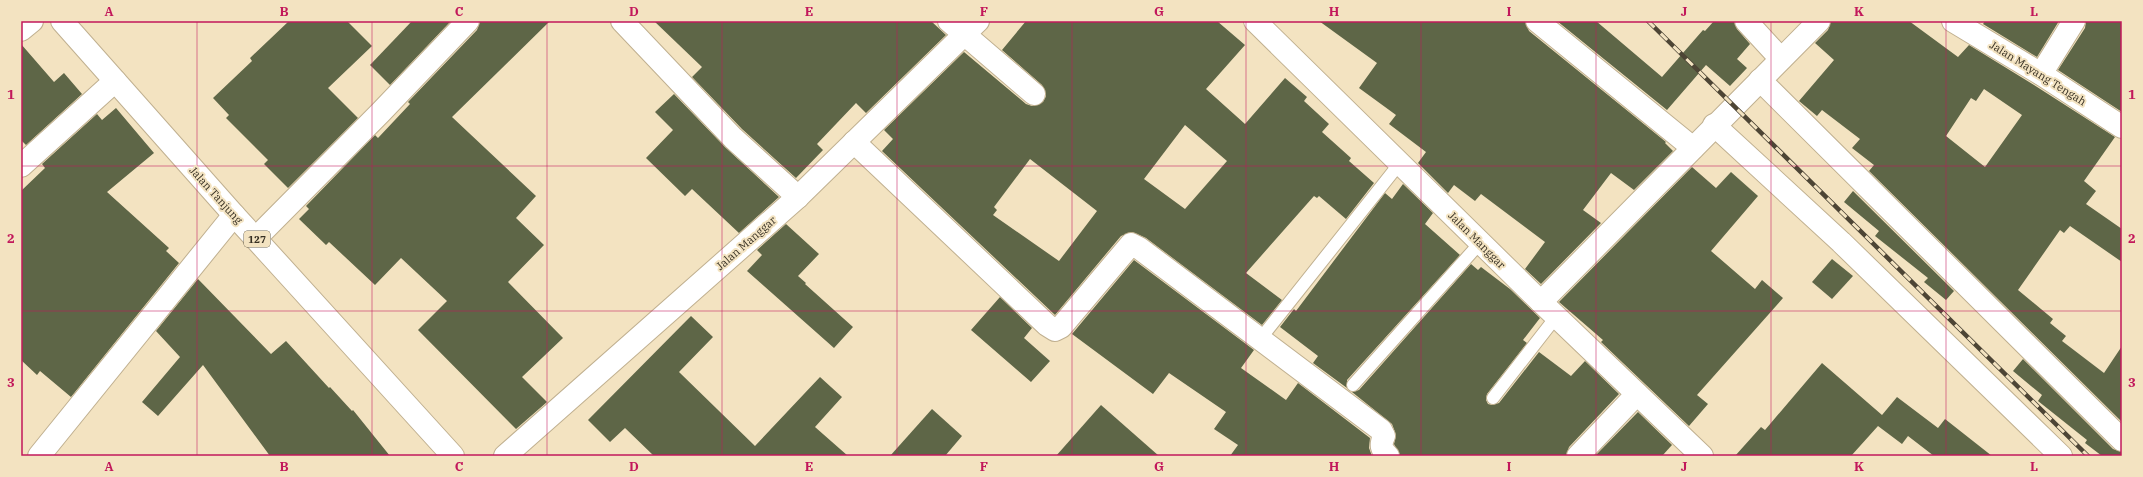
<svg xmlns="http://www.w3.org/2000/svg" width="2143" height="477" font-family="'IBM Plex Serif',serif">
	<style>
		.building { fill: #5e6647; fill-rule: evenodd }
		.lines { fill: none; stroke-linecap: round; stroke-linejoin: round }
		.service-casing { stroke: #c0b090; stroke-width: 14 }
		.minor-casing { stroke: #c0b090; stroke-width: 24 }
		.primary-casing { stroke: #c0b090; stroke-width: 24 }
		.service { stroke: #fff; stroke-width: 12 }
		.minor { stroke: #fff; stroke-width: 22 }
		.primary { stroke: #fff; stroke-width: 22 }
		.rail-casing { stroke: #4d4535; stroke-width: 4.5 }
		.rail { stroke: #f3e3c1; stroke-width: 3; stroke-dasharray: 9; stroke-linecap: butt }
		.grid { fill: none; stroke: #c2185b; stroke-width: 1; stroke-opacity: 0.55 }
		.labels { text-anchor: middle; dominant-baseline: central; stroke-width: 4; stroke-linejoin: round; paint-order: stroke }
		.shield { fill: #f3e3c1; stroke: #6f6652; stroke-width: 1 }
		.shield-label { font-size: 10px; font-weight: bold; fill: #373023 }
		.street-label { font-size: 11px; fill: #373023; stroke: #f3e3c1 }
		.neatline { fill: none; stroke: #c2185b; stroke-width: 1.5 }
		.grid-label { font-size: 13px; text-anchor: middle; font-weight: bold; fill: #c2185b }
	</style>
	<rect width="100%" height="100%" fill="#f3e3c1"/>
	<!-- building -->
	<g class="building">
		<path d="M289,21H347L372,46L328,88L358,118L288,188L264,164L268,160L226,118L229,115L213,98L252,61L250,58Z"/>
		<path d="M412,21H451L390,85L370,65Z"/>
		<path d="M480,21H550L452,117L536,196L516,218L544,245L508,282L563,338L522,377L547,402L516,429L418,330L447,301L401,258L375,285L329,242L326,245L299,219L309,209L306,206L375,135L378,138L410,104L408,102L477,30Z"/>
		<path d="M654,21H931L946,35L866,113L856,103L817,144L823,150L796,178L742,129L692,77L702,67Z"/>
		<path d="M1026,21H1217L1245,45L1206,89L1245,124L1285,78L1307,97L1304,101L1329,124L1322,132L1351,158L1349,161L1374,183L1346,219L1319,196L1317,198L1314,196L1246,273L1282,300L1262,325L1146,238L1132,232L1121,236L1055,315L882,151L893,139L884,130L964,52L1026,104L1032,106L1043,102L1046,96L1042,85L1002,50ZM1185,125L1227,161L1185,209L1144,179ZM1030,159L1097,211L1059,261L993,215L997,210L994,207Z"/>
		<path d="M1319,21H1525L1529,31L1666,142L1665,143L1673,151L1634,190L1611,173L1583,210L1601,223L1541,284L1525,269L1545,242L1481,194L1475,201L1454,185L1448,193L1418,163L1426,152L1389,124L1396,115L1359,88L1377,63Z"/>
		<path d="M1557,21H1596L1662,77L1703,30L1705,31L1714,21H1734L1737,29L1750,44L1737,59L1747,68L1730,86L1706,65L1667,110Z"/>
		<path d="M1831,21H1909L1958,57L1969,45L2034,85L2115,137L2084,181L2096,191L2086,204L2122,229V262L2070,226L2064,233L2060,230L2018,290L2053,319L2050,323L2066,336L2062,341L2104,373L2122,346V422L1869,171L1874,165L1852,148L1860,139L1822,110L1817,116L1799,101L1834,60L1815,43L1828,30ZM1984,89L2022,115L1985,167L1946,136L1971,98L1976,101Z"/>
		<path d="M1985,21H2059L2037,57L1983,24Z"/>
		<path d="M2086,21H2122V112L2058,70L2085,28Z"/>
		<path d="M21,44L54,82L64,73L82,94L26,145L21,140Z"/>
		<path d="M674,94L725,147L779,197L739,233L692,189L685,196L646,158L673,130L655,112Z"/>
		<path d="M116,108L154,153L107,192L169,248L166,251L179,263L71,397L40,371L37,375L21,360V191L45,168L42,164L97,114L102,120Z"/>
		<path d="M1692,167L1716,188L1731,172L1758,196L1711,251L1755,289L1762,280L1783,298L1697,395L1708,404L1689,426L1601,342L1603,340L1559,302Z"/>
		<path d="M1403,184L1433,213L1425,224L1460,255L1347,380V388L1313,363L1318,356L1280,327L1294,309L1296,311L1385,193L1392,199Z"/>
		<path d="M1853,191L1954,291L1946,300L1924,282L1928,278L1875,236L1879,231L1844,202Z"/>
		<path d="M786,224L819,254L798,276L806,283L805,284L853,327L834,348L747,271L762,255L757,250Z"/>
		<path d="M1832,259L1853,276L1832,299L1812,282Z"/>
		<path d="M1134,260L1254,350L1241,368L1286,400L1298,383L1370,438L1369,448L1372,456H1230L1238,445L1214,429L1226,412L1169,373L1153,394L1072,334Z"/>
		<path d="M1471,264L1478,270L1481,267L1510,289L1540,318L1523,340L1527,343L1487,394L1486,400L1488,404L1492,405L1499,403L1539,352L1571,376L1585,361L1619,394L1569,447L1566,456H1400L1394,444L1396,435L1392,424L1352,392L1359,390Z"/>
		<path d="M198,279L271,354L286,341L329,388L330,387L352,411L353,410L390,456H270L203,365L158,416L142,402L180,357L156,331Z"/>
		<path d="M1000,297L1032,328L1024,338L1050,361L1031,382L971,330Z"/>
		<path d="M691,316L713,337L679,372L755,446L820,377L842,397L815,427L848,456H654L625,428L610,442L588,420Z"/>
		<path d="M2023,359L2113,449L2122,452V456H2102L2085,443L2087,440L2038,401L2042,395L2013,371Z"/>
		<path d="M1822,363L1882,415L1897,397L1938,428L1945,419L1992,456H1934L1908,436L1902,444L1878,426L1851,456H1735L1761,427L1765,430Z"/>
		<path d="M1101,405L1159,456H1056Z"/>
		<path d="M932,409L962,436L945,456H890Z"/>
		<path d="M1638,412L1672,445L1662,456H1595Z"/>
	</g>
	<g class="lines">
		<!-- service casing -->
		<g class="service-casing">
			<g id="service">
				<path d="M1261,338L1400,163"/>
				<path d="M1353,385L1480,243"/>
				<path d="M1493,398L1556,317"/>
			</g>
		</g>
		<!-- minor casing -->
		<g class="minor-casing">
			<g id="minor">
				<path d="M622,21L733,138L798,197"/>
				<path d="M949,21L1034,94"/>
				<path d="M1255,21L1541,302L1702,456"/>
				<path d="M1537,21L1693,148"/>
				<path d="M1746,21L1781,59"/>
				<path d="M1953,21L2041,74L2122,127"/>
				<path d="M21,30L32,21"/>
				<path d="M2041,74L2074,21"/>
				<path d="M1760,80L2122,440"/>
				<path d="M1714,125L1841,242L2061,456"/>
				<path d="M854,142L1047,325L1055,330L1061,327L1131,244L1139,248L1381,430L1384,436C1380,445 1381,449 1388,456"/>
				<path d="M21,166L115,81"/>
				<path d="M256,238L381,112L468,21"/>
				<path d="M1541,302L1819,21"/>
				<path d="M39,456L234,215"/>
				<path d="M505,456L798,197L978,21"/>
				<path d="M1578,456L1637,394"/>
			</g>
		</g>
		<!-- primary casing -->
		<g class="primary-casing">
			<path id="primary" d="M62,21L234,215L453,456"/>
		</g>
		<!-- service -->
		<use href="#service" class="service"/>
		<!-- minor -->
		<use href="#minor" class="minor"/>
		<!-- primary -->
		<use href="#primary" class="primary"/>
		<!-- rail casing -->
		<g class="rail-casing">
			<path id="rail" d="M1648,21L2088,456"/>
		</g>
		<!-- rail -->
		<use href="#rail" class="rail"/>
	</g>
	<!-- grid -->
	<path class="grid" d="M197,21V456M372,21V456M547,21V456M722,21V456M897,21V456M1072,21V456M1246,21V456M1421,21V456M1596,21V456M1771,21V456M1946,21V456M21,166H2122M21,311H2122"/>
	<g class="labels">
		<!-- shield labels -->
		<rect class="shield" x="244" y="231" width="26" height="16" rx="3"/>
		<g class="shield-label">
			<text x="257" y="239">127</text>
		</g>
		<!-- street labels -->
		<g class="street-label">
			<text transform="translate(2038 73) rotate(32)">Jalan Mayang Tengah</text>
			<text transform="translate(216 195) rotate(48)">Jalan Tanjung</text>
			<text transform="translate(1477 240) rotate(45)">Jalan Manggar</text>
			<text transform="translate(746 243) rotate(-41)">Jalan Manggar</text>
		</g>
	</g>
	<!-- border -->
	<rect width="2143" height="477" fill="none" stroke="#f3e3c1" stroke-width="44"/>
	<rect x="22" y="22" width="2099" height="433" class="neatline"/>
	<g class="grid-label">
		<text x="109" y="16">A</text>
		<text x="284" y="16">B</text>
		<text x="459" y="16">C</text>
		<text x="634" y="16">D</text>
		<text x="809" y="16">E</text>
		<text x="984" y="16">F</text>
		<text x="1159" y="16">G</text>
		<text x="1334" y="16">H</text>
		<text x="1509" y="16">I</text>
		<text x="1684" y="16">J</text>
		<text x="1859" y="16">K</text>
		<text x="2034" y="16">L</text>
		<text x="11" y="99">1</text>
		<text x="2132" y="99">1</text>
		<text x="11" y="243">2</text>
		<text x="2132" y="243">2</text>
		<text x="11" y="387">3</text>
		<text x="2132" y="387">3</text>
		<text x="109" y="471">A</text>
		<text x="284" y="471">B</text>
		<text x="459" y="471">C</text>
		<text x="634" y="471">D</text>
		<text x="809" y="471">E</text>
		<text x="984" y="471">F</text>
		<text x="1159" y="471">G</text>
		<text x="1334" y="471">H</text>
		<text x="1509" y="471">I</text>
		<text x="1684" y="471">J</text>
		<text x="1859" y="471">K</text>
		<text x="2034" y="471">L</text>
	</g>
</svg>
